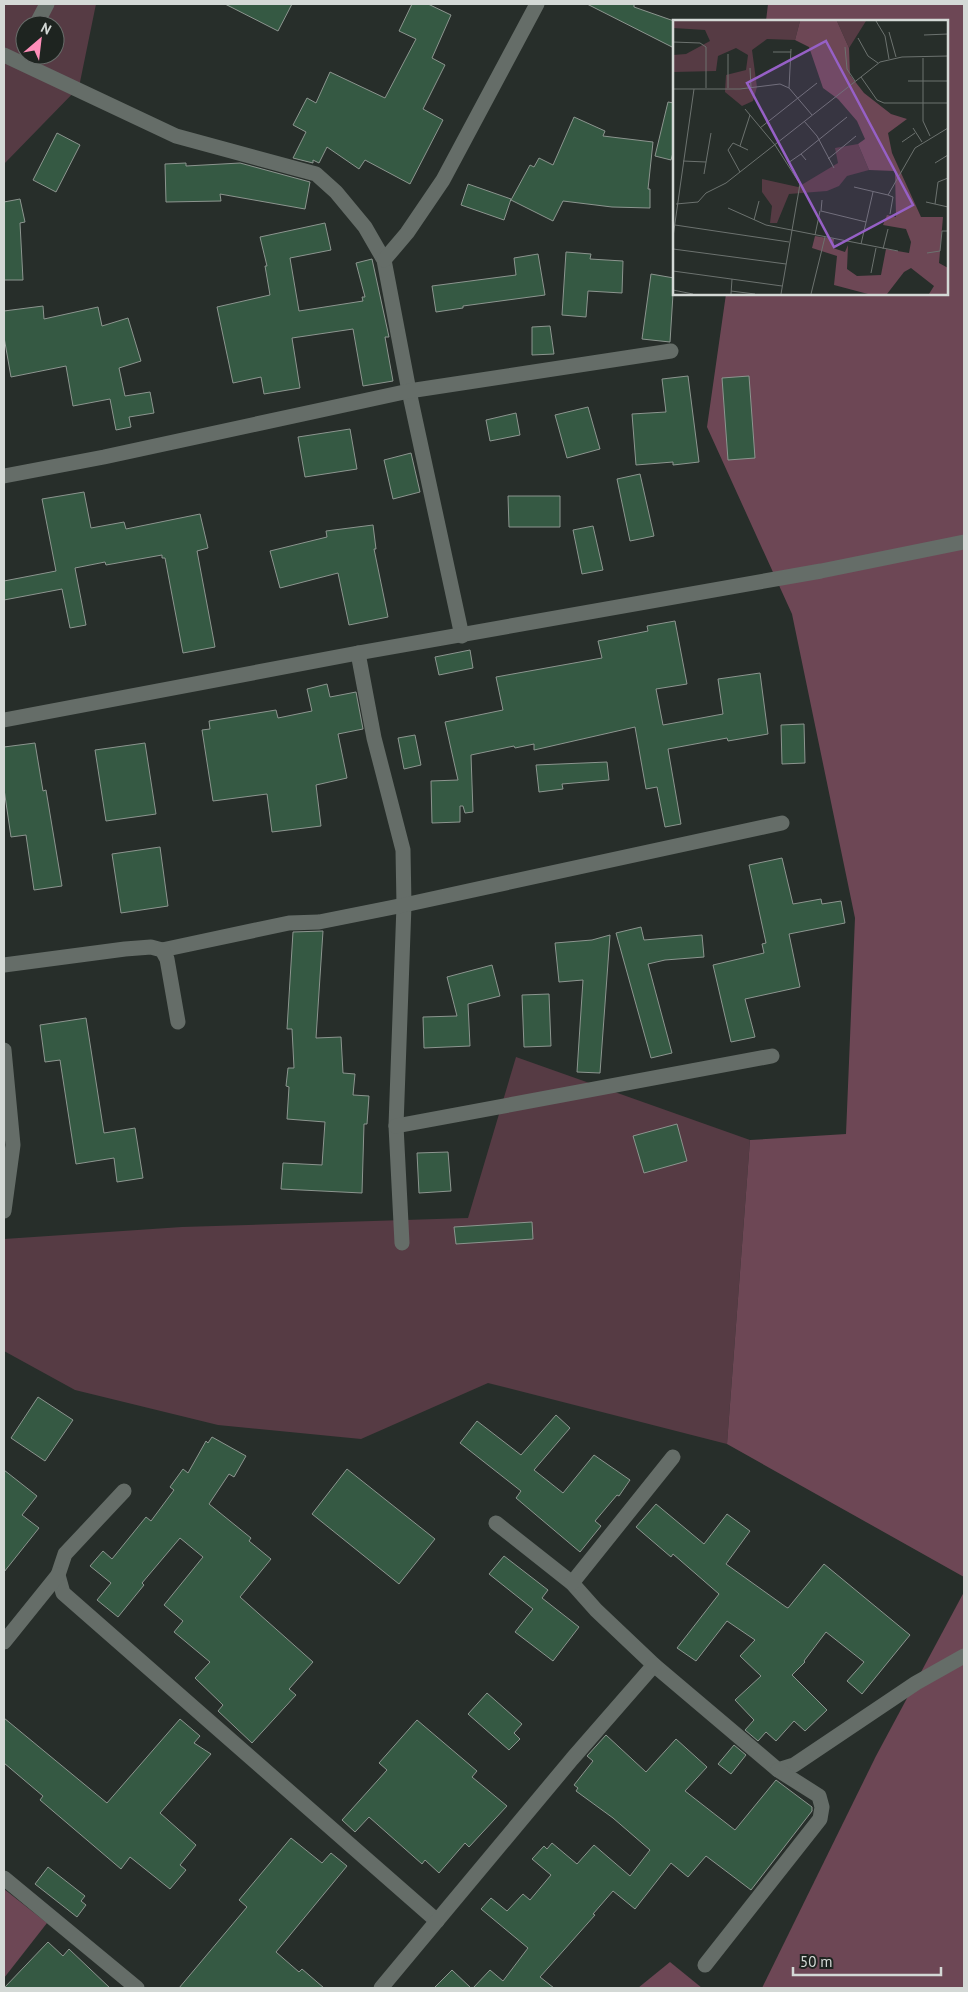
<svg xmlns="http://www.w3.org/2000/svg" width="968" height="1992" font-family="'PT Sans',sans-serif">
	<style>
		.green { fill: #563b44; fill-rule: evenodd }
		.forest { fill: #6d4755 }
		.building { fill: #355943; stroke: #8c958f }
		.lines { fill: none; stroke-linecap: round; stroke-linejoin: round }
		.street { stroke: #656d68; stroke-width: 15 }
		.inset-road { fill: none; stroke: #6c726f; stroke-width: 1 }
		.view { fill: #9660c6; fill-opacity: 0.15; stroke: #9660c6; stroke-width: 2.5 }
		.inset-edge { fill: none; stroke: #d4d9d6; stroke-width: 2.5 }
	</style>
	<rect width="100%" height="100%" fill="#272e2a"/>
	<!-- green -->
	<g class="green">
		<path d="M4,4H96L79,87L4,164ZM25,25H55V55H25Z"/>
		<path d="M516,1057L750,1140L727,1444L488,1383L361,1439L218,1425L75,1390L4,1351V1239L182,1227L468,1218Z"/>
	</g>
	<!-- forest -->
	<g class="forest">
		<path d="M768,4H964V1577L727,1444L750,1140L846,1134L855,918L792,614L707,427L726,294H947V21H766Z"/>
		<path d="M964,1592V1988H762L876,1756Z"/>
		<path d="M4,1889L47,1923L4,1978Z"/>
		<path d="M670,1962L702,1988H638Z"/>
	</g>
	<!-- building -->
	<g class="building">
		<path d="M225,4H292L278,31Z"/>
		<path d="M412,4H428L451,15L432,58L445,65L423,109L443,120L410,184L365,160L359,169L327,147L319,163L313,160V163L293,158L306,132L293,125L307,98L316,103L330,72L385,98L416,39L399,31Z"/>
		<path d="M587,4H634V7L674,21V48Z"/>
		<path d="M668,102L674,103V149L671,160L655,156Z"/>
		<path d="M574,117L605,131L603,136L653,142L648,189H650V208L612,207L563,201L553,221L511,200L530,165L534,167L539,158L553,165Z"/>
		<path d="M57,133L80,145L56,192L33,180Z"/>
		<path d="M186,163V166L240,163L310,182L305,209L220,194L221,201L166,202L165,164Z"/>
		<path d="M468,184L511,199L504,220L461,205Z"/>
		<path d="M20,199L25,222L20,223L23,280H4V202Z"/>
		<path d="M325,223L331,250L290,258L299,311L363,301L362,297H365L356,263L372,259L389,337H385L393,381L363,386L353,329L292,338L300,388L264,394L261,377L233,383L217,307L270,295L265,266H267L260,237Z"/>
		<path d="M566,252L591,254L590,259L623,261L622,293L588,291L586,317L562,315Z"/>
		<path d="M538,254L545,295L463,306V308L436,312L432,286L516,275L514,258Z"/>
		<path d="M651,274L674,278L670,342L642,339Z"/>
		<path d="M43,306L44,319L98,307L102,326L128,318L141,361L119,368L125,396L150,392L154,413L129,417L131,427L116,430L110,399L73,406L66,366L11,377L4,337V311Z"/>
		<path d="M550,326L554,354L532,355V327Z"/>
		<path d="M688,376L699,462L673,465V462L636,465L632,414L666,412L662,379Z"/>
		<path d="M749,376L755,458L728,460L722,378Z"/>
		<path d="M588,407L600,449L567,458L555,415Z"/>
		<path d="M516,413L520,435L490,441L486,420Z"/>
		<path d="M350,429L357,469L305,477L298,437Z"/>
		<path d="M411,453L420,492L393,499L384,460Z"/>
		<path d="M640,474L654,536L630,541L617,479Z"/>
		<path d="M84,492L91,528L124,522L126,529L200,514L208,548L197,551L215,647L183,653L165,558H162V555L106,565L105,562L75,568L86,625L70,628L62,589L4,600V581L56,571L42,499Z"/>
		<path d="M508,496H560V527H509Z"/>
		<path d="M373,525L376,549H374L388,617L349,625L338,573L280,588L270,551L327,537L326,531Z"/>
		<path d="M593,526L603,570L582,574L573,530Z"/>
		<path d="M675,621L687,684L656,689L663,725L723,714L718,679L760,673L768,734L728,741L727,738L668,749L681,824L665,827L657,787L646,789L635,727L534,750V744L515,748L514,746L471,755L473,812L465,813L463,806H460V822L432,823L431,781L458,780L445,722L503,710L496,677L602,658L598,641L648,631L647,626Z"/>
		<path d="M470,650L473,668L439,675L435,657Z"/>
		<path d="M327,684L330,697L356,692L363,729L338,734L347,778L316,785L321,826L272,832L267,794L213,801L202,730L210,729L209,721L276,710L278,718L312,711L307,689Z"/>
		<path d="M804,724L805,763L782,764L781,725Z"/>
		<path d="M415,735L421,765L404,769L398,738Z"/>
		<path d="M35,743L43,791L46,790L62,886L34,890L26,835L11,837L4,789V747Z"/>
		<path d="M145,743L156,814L106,821L95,750Z"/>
		<path d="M607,762L609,780L562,784L563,789L539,792L536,765Z"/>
		<path d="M160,847L168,906L121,913L112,854Z"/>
		<path d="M782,858L793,904L821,899L822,904L841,901L845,923L789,934L800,987L745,999L755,1037L731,1042L713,965L764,953L762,944L766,943L749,865Z"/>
		<path d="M641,927L644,940L702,935L704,957L665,960L648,964L672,1053L651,1058L616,933Z"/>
		<path d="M323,931L316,1038L341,1037L343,1073L355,1074L353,1095L369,1096L367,1124H364L362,1193L281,1189L283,1163L322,1165L325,1122L287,1119L289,1087L286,1086L288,1068H294L292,1029H287L293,932Z"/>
		<path d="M610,935L600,1073L577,1072L583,980L559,982L555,943L592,940Z"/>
		<path d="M492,965L500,996L468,1004L470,1046L424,1048L423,1017L457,1016L447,977Z"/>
		<path d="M549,994L551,1046L524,1047L522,995Z"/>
		<path d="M86,1018L104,1133L135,1128L143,1178L117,1182L114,1158L76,1164L60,1060L45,1062L40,1025Z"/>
		<path d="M677,1124L687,1161L644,1173L633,1136Z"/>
		<path d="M448,1152L451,1191L419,1193L417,1153Z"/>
		<path d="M532,1222L533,1239L456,1244L454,1227Z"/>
		<path d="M38,1397L73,1420L45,1461L11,1438Z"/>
		<path d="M556,1415L570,1428L534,1470L563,1493L594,1455L630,1480L619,1496L617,1495L595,1521L601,1526L580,1552L516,1498L521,1491L460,1443L477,1421L521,1455Z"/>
		<path d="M212,1437L246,1456L234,1477L229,1474L209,1504L251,1538L249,1541L271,1559L240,1597L313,1662L289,1689L296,1695L252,1743L218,1711L223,1705L195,1678L210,1662L174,1632L183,1621L164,1605L203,1557L180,1538L142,1583L144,1585L118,1617L97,1600L111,1583L90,1566L103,1551L112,1559L146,1517L151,1521L174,1490L170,1487L183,1469L188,1473L206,1441L208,1443Z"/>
		<path d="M347,1469L435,1539L399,1584L312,1514Z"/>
		<path d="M4,1470L37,1496L22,1515L39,1528L4,1572Z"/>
		<path d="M656,1504L704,1544L727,1514L750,1531L726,1564L786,1607L788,1608L824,1564L910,1635L862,1694L847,1681L864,1662L826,1632L804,1661L805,1662L792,1675L827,1710L805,1731L794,1721L776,1741L766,1732L758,1741L745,1730L754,1720L735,1700L761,1676L740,1656L755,1640L727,1621L696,1661L677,1648L719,1594L673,1554L671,1557L636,1527Z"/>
		<path d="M504,1556L548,1590L542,1598L579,1627L553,1661L515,1632L533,1609L489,1574Z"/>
		<path d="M487,1693L522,1724L514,1733L520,1739L509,1750L468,1714Z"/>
		<path d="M4,1718L107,1803L180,1719L200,1736L194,1743L211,1754L160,1813L196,1845L180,1865L186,1870L170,1889L130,1857L121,1869L40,1800L43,1796L4,1763Z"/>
		<path d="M417,1720L477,1771L472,1777L507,1806L469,1847L465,1843L439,1873L425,1860L422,1864L369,1817L355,1832L342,1820L387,1770L379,1763Z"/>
		<path d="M606,1735L646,1772L676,1739L707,1767L685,1791L735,1830L776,1780L812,1807V1811L751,1890L706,1856L688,1877L671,1863L635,1909L613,1891L593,1914L595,1915L540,1977L554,1988H473L490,1970L503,1981L528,1948L481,1909L491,1898L507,1911L523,1894L530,1900L551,1875L532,1859L544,1846L547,1849L552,1843L577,1864L594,1845L630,1876L650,1850L613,1818L576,1791L578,1788L574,1785L593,1761L587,1756Z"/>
		<path d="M734,1745L746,1755L731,1774L718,1764Z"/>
		<path d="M291,1838L322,1863L331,1853L347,1866L276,1952L299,1972L302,1969L324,1988H179L247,1907L239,1900Z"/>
		<path d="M48,1867L85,1896L81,1901L86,1905L77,1917L35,1884Z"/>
		<path d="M48,1942L63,1956L69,1949L110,1988H4Z"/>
		<path d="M452,1970L471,1988H434Z"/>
	</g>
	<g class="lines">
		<!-- street -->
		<g class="street">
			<path d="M36,25L47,4"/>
			<path d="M4,55L176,136L316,174L336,192L365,227L384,260L409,391L462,636"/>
			<path d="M384,260L407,233L443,180L537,4"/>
			<path d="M4,476L104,457L409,391L671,351"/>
			<path d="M358,653L374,738L403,850L404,905L396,1126L402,1243"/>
			<path d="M4,720L358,653L821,571L964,542"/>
			<path d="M162,950L289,923L319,922L404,905L782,823"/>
			<path d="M4,965L125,949L151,947L162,950L167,959L178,1022"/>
			<path d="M4,1050L13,1145L4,1211"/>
			<path d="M396,1126L772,1056"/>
			<path d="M124,1491L65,1554L58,1575L63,1593L437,1921"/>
			<path d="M496,1523L572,1583L596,1610L654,1665L778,1770L794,1765L916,1683L964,1656"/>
			<path d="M572,1583L673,1457"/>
			<path d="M4,1642L58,1575"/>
			<path d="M4,1878L137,1988"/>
			<path d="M705,1965L820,1819L822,1807L819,1796L778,1770"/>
			<path d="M381,1988L572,1759L654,1665"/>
		</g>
	</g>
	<!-- overview -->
	<g transform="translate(673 20)">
		<rect width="275" height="275" fill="#272e2a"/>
		<path d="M0,1H127L122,20L94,19L79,30L84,67L80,81L69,86L52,72L53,55L73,50L75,35L63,28L45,36L43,51L0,52V35L13,34L37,21L32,10L0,8ZM164,1H193L176,28ZM185,124L196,150L174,156L166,166L154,171L116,174L104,203H97L99,186L89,172V159L125,167L165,143L162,128Z" fill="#563b44"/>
		<path d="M127,1H164L176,28L177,55L191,73L218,94L234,99L215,113L219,133L248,197H270L266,243L275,248V274H256L261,266L238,248L231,252L214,274H195L161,265L164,236L139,228L142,216L161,219L160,228L172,232L175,225L174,249L184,256L208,255L213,229L236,233L238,222L233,209L210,205L214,195L223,197L222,151L196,150L185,124L192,119L184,101L165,79L150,68L136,27L122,20Z" fill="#6d4755"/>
		<path class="inset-road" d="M203,1L212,16L216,39M216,12L223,37M251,15L275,14M185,18L195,36L205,43M0,22L27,23L33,27V68M172,27L174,49L182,61M100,32H118M250,38V101L257,116M77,48L78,68M188,57L204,80L211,83H275M235,61H275M55,68V34M116,68L118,29M0,69H67L107,64L116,68L139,95M72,89L102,125L127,164L108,274M131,101L144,116L161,148M87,108L144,63M240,108L249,122M229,122L242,113M67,126L77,95M128,134L174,97M155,139L183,116M10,141L33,142M115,143L128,134L133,140M262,143L275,135M67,152L55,130L60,123L75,130M31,154L38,113M181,167L215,175L242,128L275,108M215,175L220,177L217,194M149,180L148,191L193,202M253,182L275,187M3,184L25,182L33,173L53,163L207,42L229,37L275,36M262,184L265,162L275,158M55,188L93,205L225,231M81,200L86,181M2,205L116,222M142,215L147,191M0,217L21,69M188,224L200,172M0,229L113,244M210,229L215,209M254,233L267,231L269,211H275M0,251L109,266M198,253L203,228M0,270L20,274M58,271L82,274M58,274L59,259M138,274L152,217"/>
		<path class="view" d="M153,21L240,185L161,227L74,63Z"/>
		<rect width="275" height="275" class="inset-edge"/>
	</g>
	<!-- border -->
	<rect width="968" height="1992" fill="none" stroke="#d4d9d6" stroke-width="10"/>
	<!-- north arrow -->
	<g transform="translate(40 40) rotate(28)"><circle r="24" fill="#1e2420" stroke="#676c69"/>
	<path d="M0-4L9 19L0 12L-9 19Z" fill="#ff8eb9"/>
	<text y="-8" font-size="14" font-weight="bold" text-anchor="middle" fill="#d4d9d6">N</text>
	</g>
	<!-- scale -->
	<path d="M793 1967v8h148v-8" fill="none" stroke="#d4d9d6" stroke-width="2.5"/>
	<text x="800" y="1967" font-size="15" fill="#d4d9d6" stroke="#1e2420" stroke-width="4" paint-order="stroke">50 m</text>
</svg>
